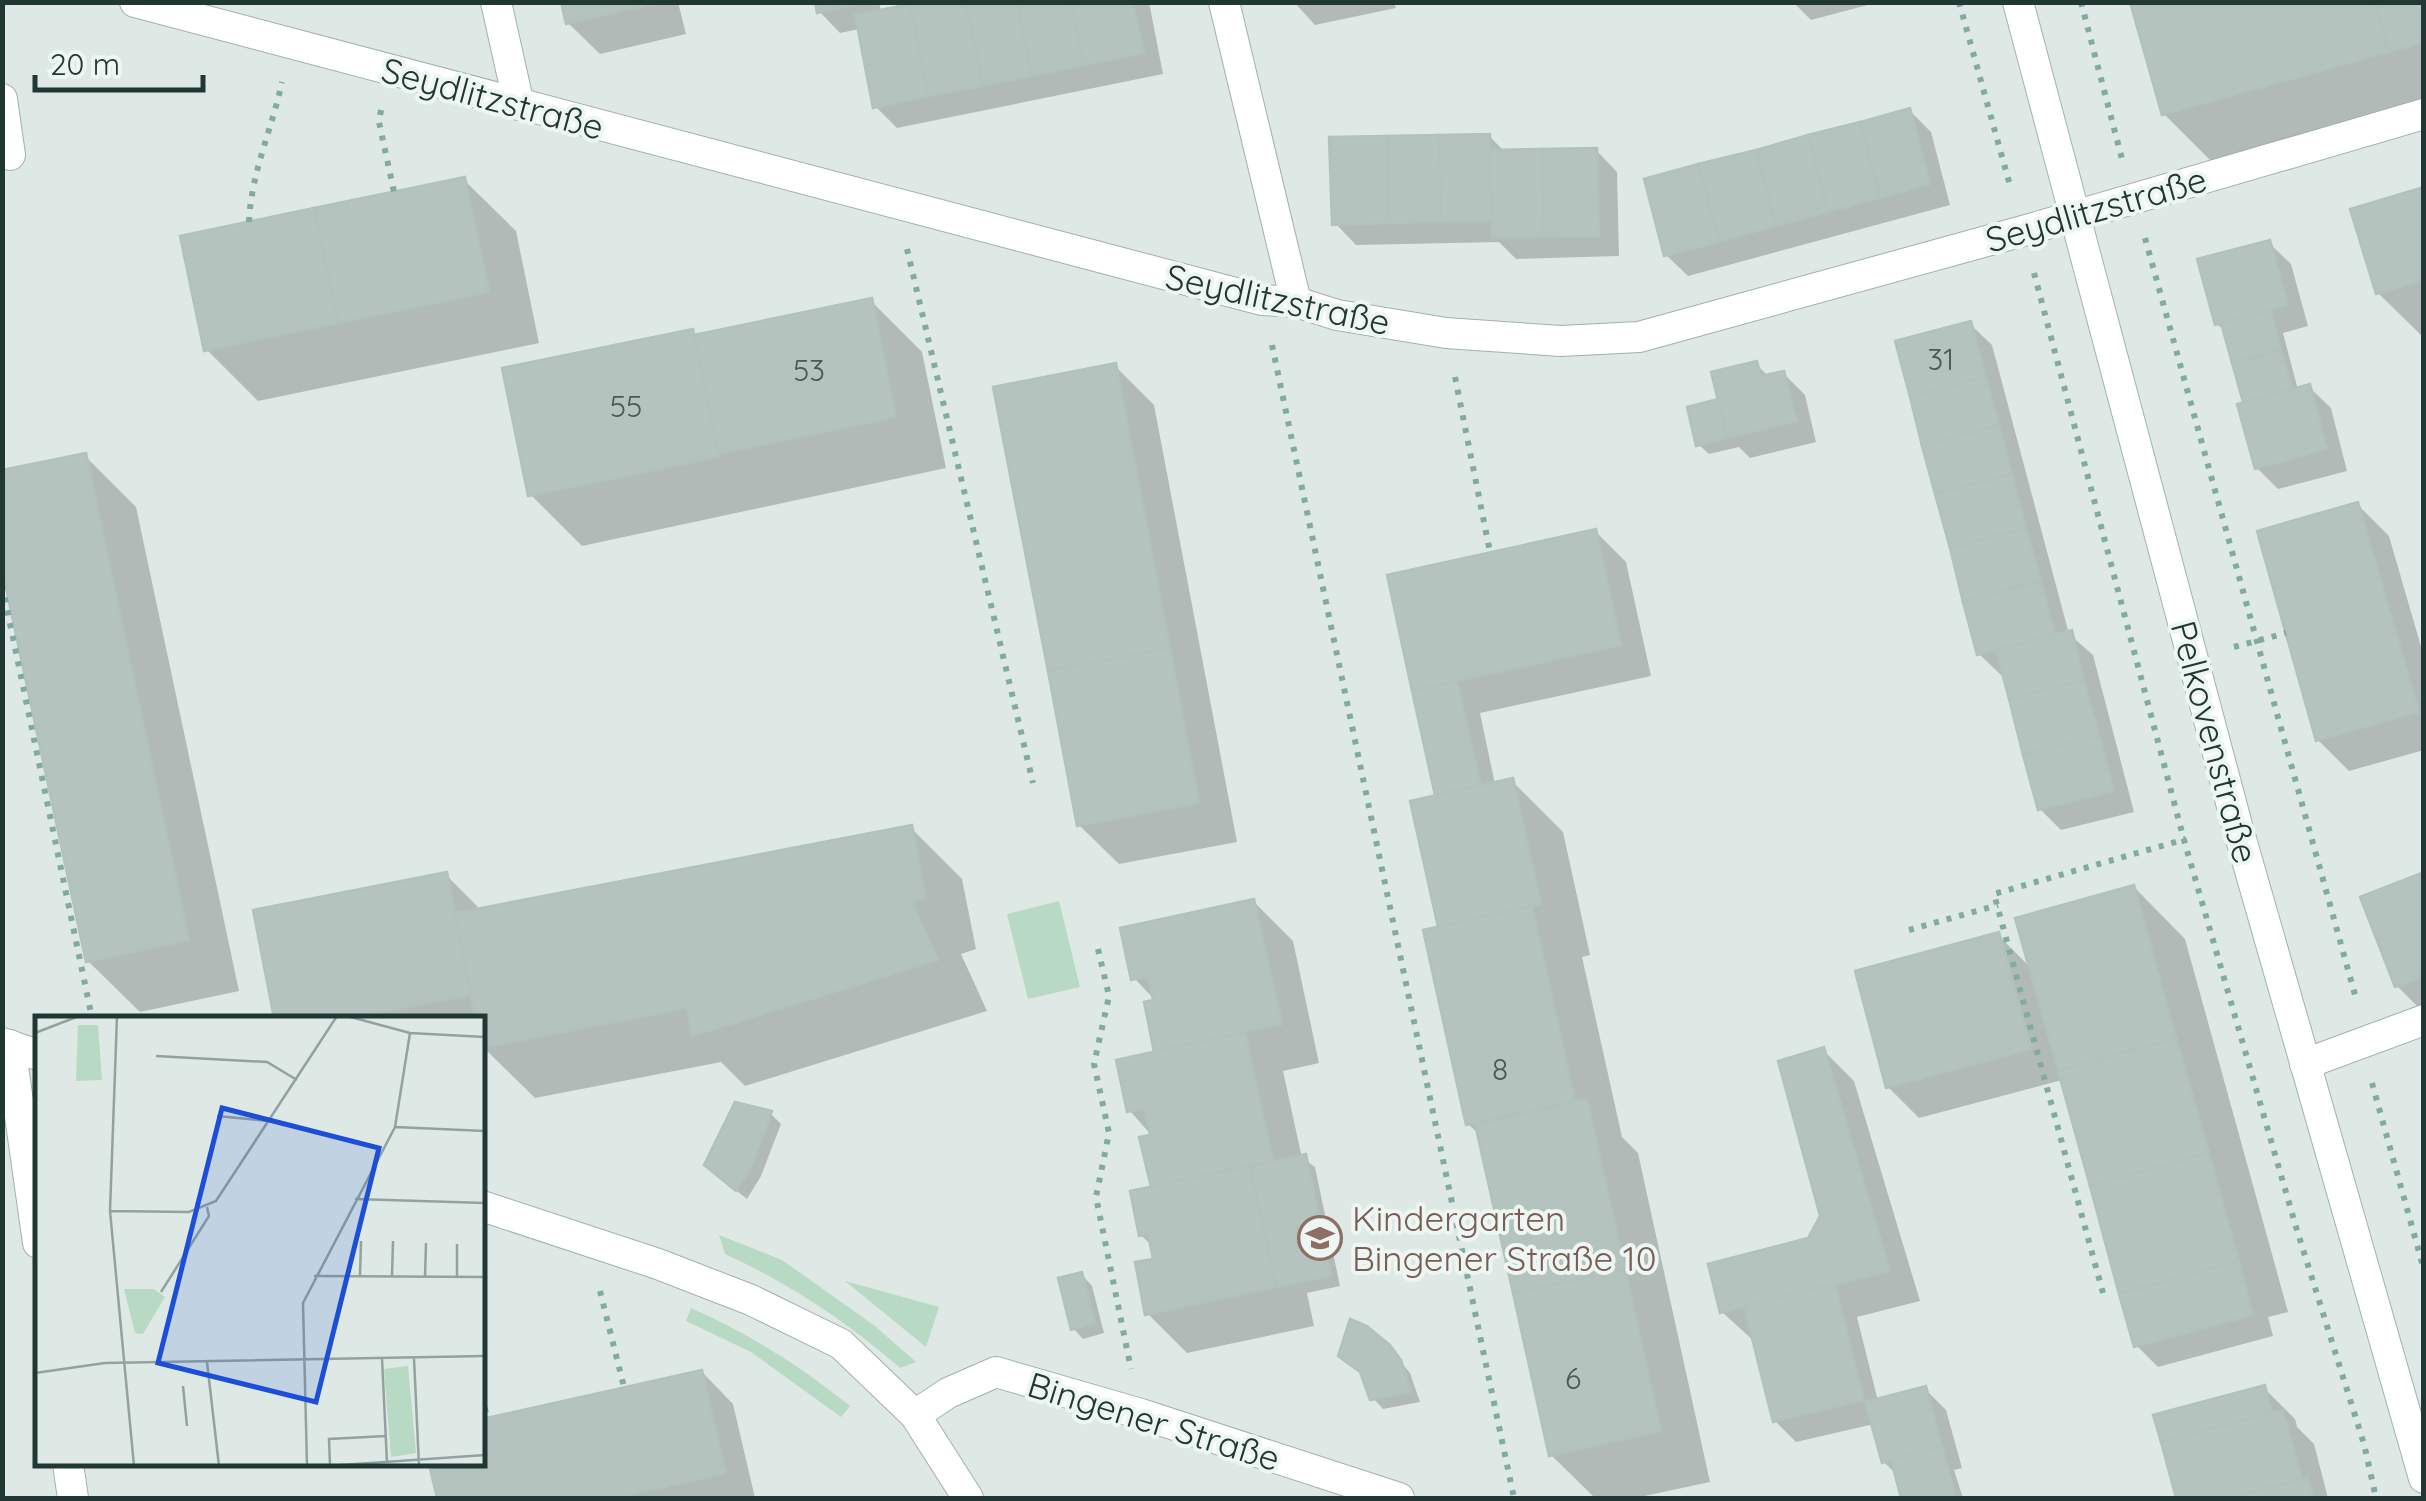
<svg xmlns="http://www.w3.org/2000/svg" width="2426" height="1501" font-family="Quicksand,sans-serif">
	<style>
		.green { fill: #b8d9c4 }
		.shadow { fill: #0003 }
		.building { fill: #b4c3be; stroke: #b1c2bd; stroke-width: 2.5 }
		.lines { fill: none; stroke-linecap: round; stroke-linejoin: round }
		.lane-casing { stroke: #a2b0ac; stroke-width: 32 }
		.street-casing { stroke: #a2b0ac; stroke-width: 32 }
		.secondary-casing { stroke: #9eb4ae; stroke-width: 32 }
		.path { stroke: #80aaa2; stroke-width: 6; stroke-dasharray: 5 8; stroke-linecap: butt }
		.lane { stroke: #fff; stroke-width: 30 }
		.street { stroke: #fff; stroke-width: 30 }
		.secondary { stroke: #fff; stroke-width: 30 }
		.labels { text-anchor: middle; dominant-baseline: central; stroke-width: 8; stroke-linejoin: round; paint-order: stroke }
		.number-label { font-size: 30px; fill: #465a56 }
		.street-label { font-size: 35px; fill: #213734; stroke: #eef6f3 }
		.education-label { font-size: 35px; fill: #785e54; stroke: #eef6f3; text-anchor: start }
		.inset-road { fill: none; stroke: #92a29e; stroke-width: 2.5 }
		.view { fill: #1d4ed8; fill-opacity: 0.15; stroke: #1d4ed8; stroke-width: 5 }
		.inset-edge { fill: none; stroke: #213734; stroke-width: 5 }
	</style>
	<rect width="100%" height="100%" fill="#dee9e5"/>
	<!-- green -->
	<g class="green">
		<path d="M1059,901L1080,987L1028,999L1007,914Z"/>
		<path d="M719,1235L782,1260L875,1326L916,1362L900,1368C846,1321 790,1284 725,1254Z"/>
		<path d="M845,1281L939,1307L926,1347Z"/>
		<path d="M691,1308C750,1334 800,1366 850,1406L841,1417L751,1352L686,1321Z"/>
	</g>
	<!-- shadow -->
	<g class="shadow">
		<path d="M564,2H678L686,34L600,54L568,23Z"/>
		<path d="M817,2H879L881,12L930,2H1149L1163,74L897,128L875,106L860,29L840,33L819,11Z"/>
		<path d="M1294,2H1394L1396,8L1315,25Z"/>
		<path d="M1793,2H1879L1811,20Z"/>
		<path d="M2424,2V107L2215,165L2164,114Z"/>
		<path d="M1910,111L1931,132L1950,205L1688,276L1666,255Z"/>
		<path d="M1489,136L1505,152L1596,150L1617,172L1619,256L1516,259L1499,242L1356,245L1335,223Z"/>
		<path d="M464,180L516,231L539,343L258,401L207,350Z"/>
		<path d="M2424,189V338L2378,293Z"/>
		<path d="M2269,243L2291,264L2308,326L2283,333L2298,390L2309,387L2331,408L2347,471L2278,489L2257,468L2246,404L2227,333L2217,324Z"/>
		<path d="M871,301L922,352L946,468L582,546L531,495L692,332L697,337Z"/>
		<path d="M1970,324L1992,345L2069,634L2093,655L2134,812L2061,830L2040,809L2005,674L2001,675L1979,654Z"/>
		<path d="M1756,364L1769,377L1783,373L1805,395L1816,442L1750,458L1739,447L1709,454L1698,444L1721,401Z"/>
		<path d="M1115,366L1154,405L1237,842L1119,864L1079,825Z"/>
		<path d="M85,456L136,507L239,991L140,1012L88,961Z"/>
		<path d="M2358,505L2389,536L2424,657V750L2349,771L2318,740Z"/>
		<path d="M1595,531L1626,562L1651,676L1480,713L1495,784L1512,781L1563,832L1590,955L1582,957L1622,1137L1638,1153L1710,1482L1635,1498H1595L1551,1455L1481,1136L1468,1124L1441,929L1440,797L1390,577Z"/>
		<path d="M911,828L962,879L976,949L961,954L987,1011L745,1086L721,1062L535,1098L483,1047L482,1018H277L256,912L446,875L477,906L478,911Z"/>
		<path d="M2424,874V1013L2397,986Z"/>
		<path d="M2134,887L2185,939L2288,1312L2268,1317L2273,1336L2158,1367L2137,1346L2062,1080L1919,1118L1888,1087L1998,935L2032,969Z"/>
		<path d="M1253,901L1293,941L1319,1063L1283,1071L1302,1158L1315,1167L1340,1286L1307,1293L1314,1326L1187,1353L1148,1314L1156,1261L1153,1247L1141,1235L1154,1188L1153,1137L1130,1111L1157,1054V1002L1134,978Z"/>
		<path d="M1823,1050L1854,1081L1920,1301L1857,1317L1878,1401L1925,1389L1946,1410L1962,1468L1954,1470L1963,1498H1904L1897,1475L1884,1462L1874,1424L1796,1442L1775,1421L1755,1342L1722,1312L1810,1240L1822,1216Z"/>
		<path d="M736,1104L771,1114L781,1124L761,1176L747,1199L717,1175Z"/>
		<path d="M1082,1275L1092,1286L1104,1333L1083,1339L1073,1328Z"/>
		<path d="M1389,1348L1410,1373L1420,1402L1383,1409L1373,1398L1364,1375L1341,1355Z"/>
		<path d="M702,1372L733,1404L755,1498H440L432,1464H482Z"/>
		<path d="M2264,1388L2295,1419L2297,1427L2314,1444L2328,1498H2178L2156,1417Z"/>
	</g>
	<!-- building -->
	<g class="building">
		<path d="M561,2H656V3L566,24Z"/>
		<path d="M815,2H864V3L817,13Z"/>
		<path d="M917,2H966L983,86L928,96L910,4Z"/>
		<path d="M966,2H1017L1032,76L983,86Z"/>
		<path d="M1017,2H1071L1084,65L1032,76Z"/>
		<path d="M1071,2H1133L1144,53L1084,65Z"/>
		<path d="M2130,2H2375L2389,52L2162,115Z"/>
		<path d="M2375,2H2424V42L2389,52Z"/>
		<path d="M910,4L928,96L873,108L855,15Z"/>
		<path d="M1910,108L1930,184L1880,198L1860,122Z"/>
		<path d="M1860,122L1880,198L1828,212L1808,135Z"/>
		<path d="M1490,134L1491,221L1441,222L1439,135Z"/>
		<path d="M1439,135L1441,222L1389,223L1387,136Z"/>
		<path d="M1808,135L1828,212L1776,226L1756,150Z"/>
		<path d="M1387,136L1389,223L1332,225L1329,137Z"/>
		<path d="M1597,148L1599,236L1544,237L1542,149Z"/>
		<path d="M1542,149L1544,237L1492,238L1490,150Z"/>
		<path d="M1756,150L1776,226L1719,242L1698,164Z"/>
		<path d="M1698,164L1719,242L1664,256L1644,179Z"/>
		<path d="M465,177L489,292L338,323L314,208Z"/>
		<path d="M2424,187V280L2376,294L2350,209Z"/>
		<path d="M314,208L338,323L204,351L180,236Z"/>
		<path d="M2270,240L2288,305L2215,325L2197,259Z"/>
		<path d="M872,298L896,417L718,454L694,335Z"/>
		<path d="M2271,310L2281,350L2232,363L2221,323Z"/>
		<path d="M1971,321L1986,377L1910,397L1895,341Z"/>
		<path d="M693,329L719,457L528,496L502,368Z"/>
		<path d="M2281,350L2292,389L2243,402L2232,363Z"/>
		<path d="M1757,361L1761,376L1784,371L1797,421L1727,438L1711,372Z"/>
		<path d="M1116,363L1170,648L1048,671L993,387Z"/>
		<path d="M1986,377L1999,425L1922,446L1910,397Z"/>
		<path d="M2310,384L2327,449L2255,469L2237,404Z"/>
		<path d="M1718,399L1727,438L1696,446L1687,407Z"/>
		<path d="M1999,425L2012,474L1935,494L1922,446Z"/>
		<path d="M86,453L189,940L86,962L2,569V470Z"/>
		<path d="M2012,474L2026,528L1950,548L1935,494Z"/>
		<path d="M2358,502L2419,712L2316,741L2257,531Z"/>
		<path d="M2026,528L2041,581L1963,602L1950,548Z"/>
		<path d="M1596,529L1621,645L1412,691L1387,575Z"/>
		<path d="M2041,581L2055,635L1977,655L1963,602Z"/>
		<path d="M2072,630L2084,680L2009,699L1996,650Z"/>
		<path d="M1170,648L1199,803L1077,826L1048,671Z"/>
		<path d="M2084,680L2099,735L2023,755L2009,699Z"/>
		<path d="M1457,681L1481,786L1435,795L1412,691Z"/>
		<path d="M2099,735L2114,791L2038,810L2023,755Z"/>
		<path d="M1513,778L1541,904L1438,927L1410,801Z"/>
		<path d="M912,825L926,898L912,902L938,960L692,1036L687,1008L482,1048V1018H475L455,913Z"/>
		<path d="M447,872L471,995L352,1018H274L253,910Z"/>
		<path d="M2424,872V976L2395,987L2360,897Z"/>
		<path d="M2134,885L2176,1038L2058,1071L2015,918Z"/>
		<path d="M1254,899L1282,1024L1154,1052L1144,1002L1153,1000L1148,976L1131,980L1120,928Z"/>
		<path d="M1532,906L1575,1101L1466,1125L1423,930Z"/>
		<path d="M1999,932L2031,1049L1886,1088L1855,971Z"/>
		<path d="M1245,1032L1273,1161L1151,1187L1139,1137L1150,1135L1144,1108L1127,1112L1116,1060Z"/>
		<path d="M2176,1038L2209,1153L2090,1186L2058,1071Z"/>
		<path d="M1824,1047L1890,1271L1720,1313L1708,1264L1808,1238L1820,1216L1778,1061Z"/>
		<path d="M1587,1099L1625,1269L1513,1293L1475,1124Z"/>
		<path d="M735,1102L772,1111L752,1166L736,1191L704,1165Z"/>
		<path d="M2209,1153L2239,1261L2119,1294L2090,1186Z"/>
		<path d="M1306,1154L1331,1276L1276,1287L1250,1166Z"/>
		<path d="M1250,1166L1276,1287L1145,1315L1135,1262L1153,1259L1148,1234L1139,1236L1130,1191Z"/>
		<path d="M2239,1261L2253,1315L2134,1347L2119,1294Z"/>
		<path d="M1625,1269L1661,1431L1549,1456L1513,1293Z"/>
		<path d="M1082,1272L1095,1323L1071,1330L1058,1278Z"/>
		<path d="M1835,1284L1864,1400L1773,1422L1744,1306Z"/>
		<path d="M1350,1319L1367,1326L1390,1345L1401,1360L1411,1392L1370,1400L1360,1372L1338,1356Z"/>
		<path d="M702,1370L726,1473L615,1498H437L429,1464H482V1419Z"/>
		<path d="M2265,1385L2272,1413L2161,1442L2153,1415Z"/>
		<path d="M1926,1386L1942,1446L1882,1463L1865,1402Z"/>
		<path d="M2283,1410L2302,1479L2230,1498H2176L2161,1442Z"/>
		<path d="M1942,1446L1956,1498H1901L1891,1460Z"/>
		<path d="M2308,1478L2313,1498H2230L2302,1479Z"/>
	</g>
	<g class="lines">
		<!-- lane casing -->
		<g class="lane-casing">
			<g id="lane">
				<path d="M2,99L10,155"/>
				<path d="M10,1045L38,1243"/>
				<path d="M68,1464L73,1498"/>
			</g>
		</g>
		<!-- street casing -->
		<g class="street-casing">
			<g id="street">
				<path d="M135,2L1262,300L1296,302L1337,315L1446,333L1561,341L1639,337L2023,231L2424,114"/>
				<path d="M496,2L519,105"/>
				<path d="M1224,2L1296,302"/>
				<path d="M2,1043L38,1055"/>
				<path d="M2305,1064L2424,1020"/>
				<path d="M482,1206L658,1264L751,1300L841,1344L915,1415L968,1498"/>
				<path d="M915,1415L948,1393L996,1372L1141,1414L1399,1498"/>
			</g>
		</g>
		<!-- secondary casing -->
		<g class="secondary-casing">
			<path id="secondary" d="M2018,2L2237,825L2424,1478"/>
		</g>
		<!-- path -->
		<g class="path">
			<path d="M1959,2L2011,189"/>
			<path d="M2081,2L2122,159"/>
			<path d="M381,110L379,122L394,192"/>
			<path d="M249,222C251,173 272,129 282,82"/>
			<path d="M2145,238L2357,1002"/>
			<path d="M907,249L1033,783"/>
			<path d="M2034,273L2184,840L2296,1227L2364,1444L2376,1498"/>
			<path d="M1272,345L1514,1498"/>
			<path d="M1455,377L1490,552"/>
			<path d="M2,585L92,1018"/>
			<path d="M2234,647L2286,633"/>
			<path d="M1909,930L1998,905"/>
			<path d="M1098,949L1109,996L1094,1064L1109,1133L1096,1197L1131,1369"/>
			<path d="M2372,1083L2424,1270"/>
			<path d="M600,1291L624,1387"/>
			<path d="M2103,1293L1994,894L2186,839"/>
			<path d="M482,1395L487,1418"/>
		</g>
		<!-- lane -->
		<use href="#lane" class="lane"/>
		<!-- street -->
		<use href="#street" class="street"/>
		<!-- secondary -->
		<use href="#secondary" class="secondary"/>
	</g>
	<!-- icons -->
	<defs>
		<g id="school-ring" transform="scale(2.25)"><circle r="9.5" fill="#eef6f3" stroke="#8d6e63" stroke-width="1.5"/><path d="M0-5L7-2L0 1L-7-2ZM-4 1L0 2.5L4 1V4Q0 6-4 4Z" fill="#8d6e63"/></g>
	</defs>
	<g fill-rule="evenodd">
		<use href="#school-ring" x="1320" y="1238"/>
	</g>
	<g class="labels">
		<!-- number labels -->
		<g class="number-label">
			<text x="1941" y="359">31</text>
			<text x="809" y="370">53</text>
			<text x="626" y="406">55</text>
			<text x="1500" y="1069">8</text>
			<text x="1573" y="1378">6</text>
		</g>
		<!-- street labels -->
		<g class="street-label">
			<text transform="translate(493 98) rotate(15)">Seydlitzstraße</text>
			<text transform="translate(2096 209) rotate(-16)">Seydlitzstraße</text>
			<text transform="translate(1278 299) rotate(12)">Seydlitzstraße</text>
			<text transform="translate(2215 742) rotate(75)">Pelkovenstraße</text>
			<text transform="translate(1154 1421) rotate(17)">Bingener Straße</text>
		</g>
		<!-- education labels -->
		<g class="education-label">
			<text x="1352" y="1218">Kindergarten<tspan x="1352" dy="40">Bingener Straße 10</tspan></text>
		</g>
	</g>
	<!-- overview -->
	<g transform="translate(35 1016)">
		<rect width="450" height="450" fill="#dee9e5"/>
		<path d="M43,9H63L67,64L41,65ZM89,273H119L130,281L108,318L100,317ZM373,350L381,437L356,441L349,353Z" fill="#b8d9c4"/>
		<path class="inset-road" d="M82,0L75,195L99,450M312,0L375,17L450,21M0,17L44,0M121,40L232,46L262,64M182,100L234,105M360,111L450,115M320,183L450,187M75,195L154,196L181,185L302,0M279,260L450,261M325,260L326,225M357,260L358,225M390,261L391,227M422,261V228M126,276L174,200L172,191M347,342L352,447M379,342L384,450M172,346L184,450M0,357L70,347L450,340M148,370L152,410M272,450L268,287L360,111L375,17M292,450L450,439M295,450L294,423L351,420"/>
		<path class="view" d="M187,92L344,132L281,386L123,347Z"/>
		<rect width="450" height="450" class="inset-edge"/>
	</g>
	<!-- border -->
	<rect width="2426" height="1501" fill="none" stroke="#213734" stroke-width="10"/>
	<!-- scale -->
	<path d="M35 75v15h168v-15" fill="none" stroke="#213734" stroke-width="5"/>
	<text x="50" y="75" font-size="30" fill="#213734" stroke="#eef6f3" stroke-width="8" paint-order="stroke">20 m</text>
</svg>
